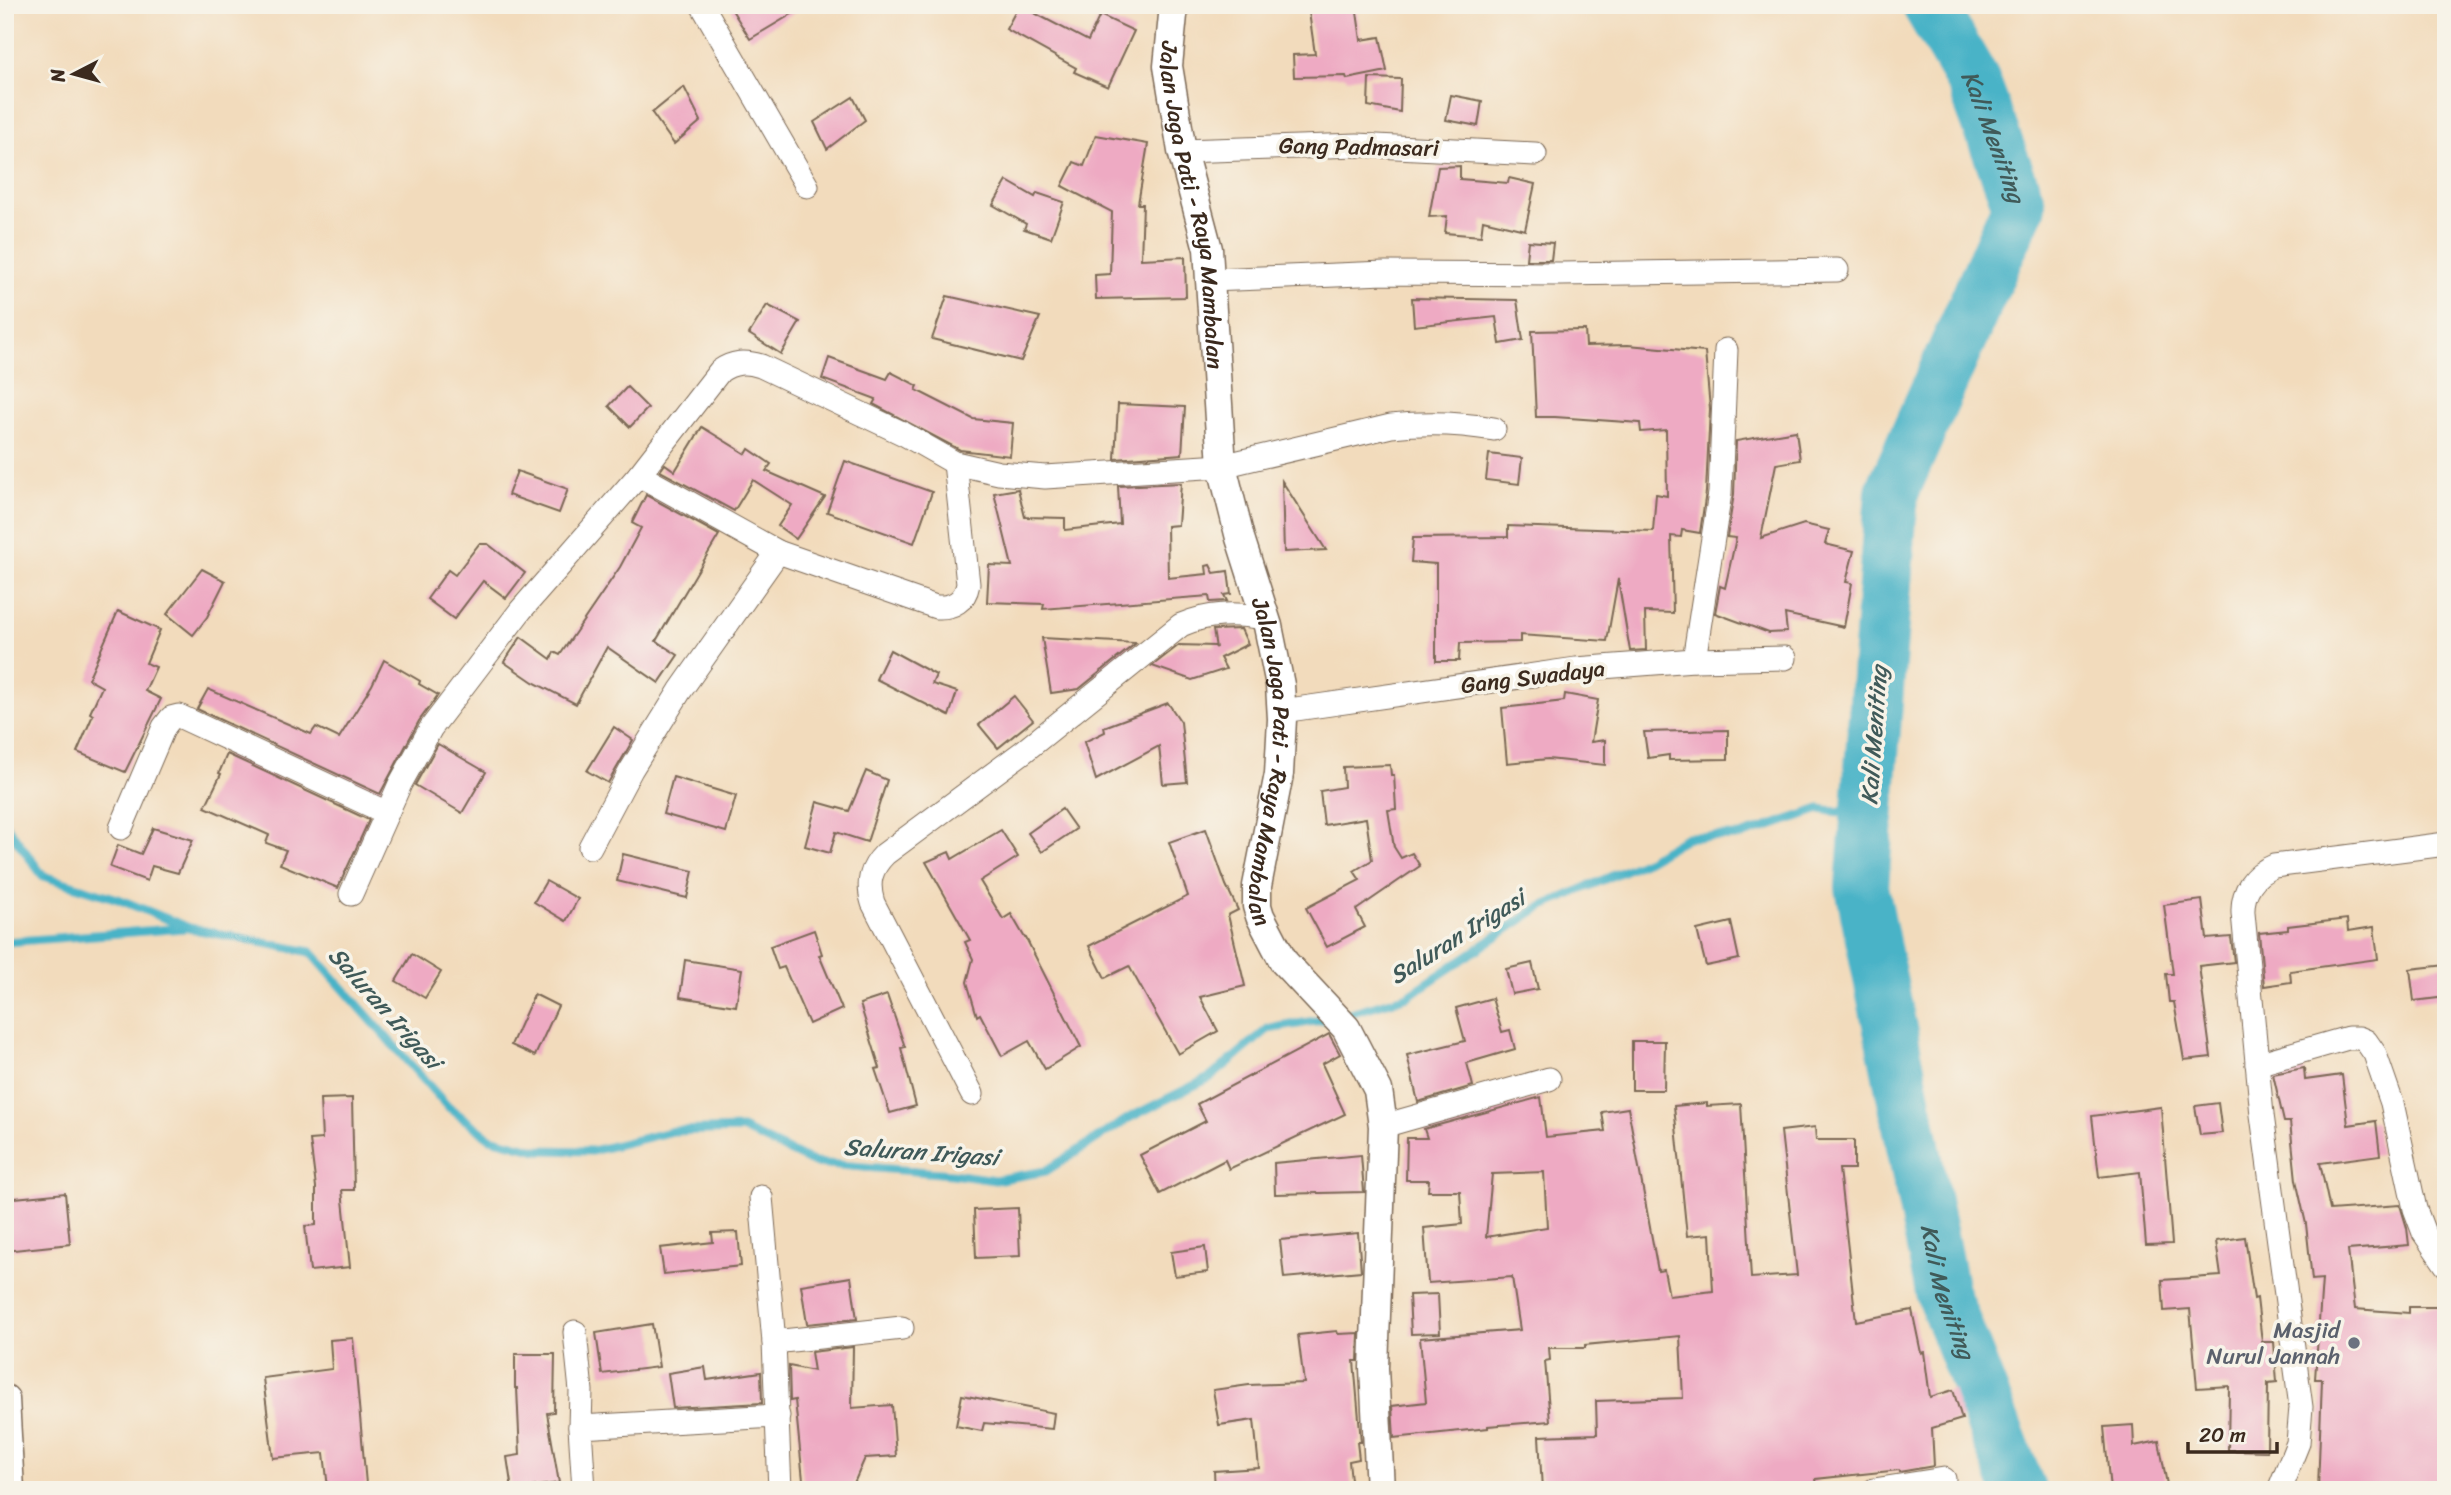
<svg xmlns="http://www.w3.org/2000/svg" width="2451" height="1495" font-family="Sriracha,sans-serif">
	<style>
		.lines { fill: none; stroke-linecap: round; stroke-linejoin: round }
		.stream { stroke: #49b3c7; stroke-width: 9 }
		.river { stroke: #49b3c7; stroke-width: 54 }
		.building { fill: #eeaac3; fill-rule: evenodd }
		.minor-casing { stroke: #7b6855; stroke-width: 25 }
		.tertiary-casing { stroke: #7b6855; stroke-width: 31 }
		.minor { stroke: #fff; stroke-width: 23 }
		.tertiary { stroke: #fff; stroke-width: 28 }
		.worship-dot { fill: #6b7280; stroke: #f7f3e8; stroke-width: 2.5 }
		.labels { text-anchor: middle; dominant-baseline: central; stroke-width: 7; stroke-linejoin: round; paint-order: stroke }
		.street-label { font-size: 23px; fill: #3b2a1e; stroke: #f7f3e8 }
		.worship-label { font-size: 23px; fill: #5b616d; stroke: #f7f3e8; text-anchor: end }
		.water-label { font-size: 24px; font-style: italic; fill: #405a59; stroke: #f7f3e8 }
	</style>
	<rect width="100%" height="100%" fill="#f7f3e8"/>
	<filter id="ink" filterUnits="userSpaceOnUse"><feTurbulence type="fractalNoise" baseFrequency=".0143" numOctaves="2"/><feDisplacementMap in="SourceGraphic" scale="14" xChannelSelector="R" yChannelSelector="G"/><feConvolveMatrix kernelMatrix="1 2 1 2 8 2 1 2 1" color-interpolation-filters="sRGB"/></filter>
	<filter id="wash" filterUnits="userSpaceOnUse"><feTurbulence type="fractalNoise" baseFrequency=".00686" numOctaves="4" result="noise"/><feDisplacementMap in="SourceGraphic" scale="28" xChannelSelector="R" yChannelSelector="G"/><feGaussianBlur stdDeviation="1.57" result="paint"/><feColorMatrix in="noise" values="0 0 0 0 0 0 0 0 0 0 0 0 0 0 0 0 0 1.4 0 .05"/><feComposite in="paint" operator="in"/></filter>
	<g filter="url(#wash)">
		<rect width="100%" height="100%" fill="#f2dbbc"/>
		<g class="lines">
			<!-- stream -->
			<g class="stream">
				<path d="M5,824L43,876L118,899L189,928L311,952L447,1106L490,1138L537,1150L592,1151L673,1131L742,1129L814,1163L952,1174L995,1180L1046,1171L1129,1118L1211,1077L1268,1029L1333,1018L1408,996L1537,909L1646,861L1687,837L1741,836L1820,809L1866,816"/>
				<path d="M5,942L184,928"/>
			</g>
			<!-- river -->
			<path class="river" id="s1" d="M1929,5L1973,81L2019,205L1892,492L1862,887L1942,1292L2019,1490"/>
		</g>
		<g id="blocks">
			<!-- building -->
			<g class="building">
				<path d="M729,5H807L750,39Z"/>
				<path d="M1019,5L1088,41L1100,15L1134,31L1108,87L1074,72L1076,68L1006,29Z"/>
				<path d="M1308,5H1356L1361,40L1380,37L1387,71L1347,79L1346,76L1294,77L1293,55L1315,54Z"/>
				<path d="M1369,78L1401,79L1400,112L1368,106Z"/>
				<path d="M684,87L701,121L674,144L652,113Z"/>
				<path d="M1451,95L1482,101L1478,126L1446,120Z"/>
				<path d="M853,97L865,120L827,149L814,122Z"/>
				<path d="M1096,135L1148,144L1138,204H1143L1141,259L1185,257L1186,297L1096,299L1095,275L1110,274L1112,212L1062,186L1074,162L1084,166Z"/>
				<path d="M1460,166V179L1508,183L1509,178L1535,184L1525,230L1483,220L1481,236L1445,233L1447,216L1429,217L1438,167Z"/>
				<path d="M1007,181L1035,197L1037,193L1064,202L1051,238L1024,229L1026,224L993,205Z"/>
				<path d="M1528,241L1553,243L1551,260H1526Z"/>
				<path d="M947,296L1040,317L1021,361L932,339Z"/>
				<path d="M1412,298L1517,300L1523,340L1500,344L1496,317L1414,326Z"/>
				<path d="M767,305L800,322L781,354L749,334Z"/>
				<path d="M1585,330L1586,346L1628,345L1705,352L1710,409L1706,492L1700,533L1682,530L1681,537L1671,536L1673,613L1645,612L1646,650L1630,651L1618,579L1607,641L1520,635V642L1460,643L1459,661H1436V564L1411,562L1413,538L1508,537V526L1653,531L1656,494L1667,496L1666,430L1641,432L1640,423L1555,417H1536L1532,331Z"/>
				<path d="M829,358L887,379L891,372L918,386L916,390L973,419L1013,423L1010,456L960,450L873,404L876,399L822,379Z"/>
				<path d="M627,387L648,408L630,427L609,406Z"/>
				<path d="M1118,404L1185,407L1182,454L1115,459Z"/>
				<path d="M702,427L746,454L749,449L771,464L766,471L825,497L796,539L778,526L792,505L753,480L734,511L660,471L665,464L675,471Z"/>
				<path d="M1796,431L1800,460L1776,464L1761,538L1804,524L1829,530L1825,544L1854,551L1846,582L1852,583L1844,627L1785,614L1787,632L1769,633L1715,613L1720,586L1725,588L1736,538L1727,537L1734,494L1736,441Z"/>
				<path d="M1489,454L1522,458L1519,484L1486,480Z"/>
				<path d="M845,461L932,492L914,543L827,512Z"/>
				<path d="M517,471L568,489L559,513L508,495Z"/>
				<path d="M1282,481L1326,550L1284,552Z"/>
				<path d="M1181,483L1178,525L1167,526L1168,578L1207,574L1206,566L1210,565L1214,573L1228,571L1231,594L1224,595L1227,601L1210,602L1209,596L1043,609L1044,604L987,602L989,565L1012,566L994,493L1018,489L1025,517L1065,518V530L1120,524L1118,486Z"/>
				<path d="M646,495L719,535L656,641L678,655L659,683L607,647L576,704L533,682L504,662L521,637L551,659L554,652L560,655L620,567L641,528L632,523Z"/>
				<path d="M479,544H488L525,573L506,598L483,581L454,619L427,599L448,570L455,575Z"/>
				<path d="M202,569L225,581L207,617L193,635L167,614Z"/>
				<path d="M118,611L160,630L146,663L156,667L145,691L161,699L125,772L77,752L93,715L90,713L102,687L88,679Z"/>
				<path d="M1241,629L1248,644L1220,658L1226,669L1192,680L1152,666L1179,645L1215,646L1216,648L1213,630Z"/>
				<path d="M1042,638L1136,643L1079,689L1051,693Z"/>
				<path d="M890,650L936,675L932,684L957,692L949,716L876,679Z"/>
				<path d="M384,660L420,681L419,684L438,695L419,721L380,794L197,709L208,689L311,734L316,727L339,738L372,685Z"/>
				<path d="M1565,694L1598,700L1591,742L1605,740V765L1548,759L1507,763L1502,708L1564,701Z"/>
				<path d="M1014,696L1033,720L998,748L979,725Z"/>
				<path d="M1168,703L1181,722L1187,782L1163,784L1159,746L1096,780L1084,742L1105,732L1104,727Z"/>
				<path d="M614,727L633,740L608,783L587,771Z"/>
				<path d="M1728,730V759L1669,760V755L1648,758L1644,732Z"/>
				<path d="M438,744L486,772L462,813L415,785Z"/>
				<path d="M227,754L369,820L338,888L280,864L286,850L266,843L269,835L205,807L221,774L219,773Z"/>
				<path d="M1390,765L1391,775H1394L1396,809L1388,810L1394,847L1401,858L1412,853L1420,866L1356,910L1365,927L1327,947L1306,908L1360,880L1354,871L1372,860L1366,818L1324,825L1320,791L1344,787L1343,767Z"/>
				<path d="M866,771L887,780L867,842L836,832L830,853L805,846L817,802L849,811Z"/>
				<path d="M673,777L736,796L726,832L663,814Z"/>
				<path d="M1062,809L1076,829L1042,852L1028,833Z"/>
				<path d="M153,828L193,840L178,873L152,866L147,881L110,867L118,845L141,854Z"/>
				<path d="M1206,829L1226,885L1238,910L1228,915L1245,986L1200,997L1218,1031L1178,1054L1129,966L1105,978L1089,946L1188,896L1169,842Z"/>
				<path d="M1001,830L1018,857L980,881L1003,919L1011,914L1025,938H1026L1081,1047L1045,1069L1029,1041L1002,1056L980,1014L977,1016L967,982L973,959L965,942L970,940L926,862L949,852L952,859Z"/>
				<path d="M623,854L693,871L687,898L617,881Z"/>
				<path d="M546,881L578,899L566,921L534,902Z"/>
				<path d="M2202,900L2207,939L2231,937L2234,962L2199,966L2211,1057L2184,1060L2174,1002H2169L2166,974H2173L2164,905Z"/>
				<path d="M2347,919L2348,931L2374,927L2378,959L2290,971L2291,982L2264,986L2259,933L2288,930V926Z"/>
				<path d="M1731,922L1739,959L1706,966L1697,930Z"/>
				<path d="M814,930L822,954L819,955L842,1009L809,1024L784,967L778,969L770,946Z"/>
				<path d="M412,954L441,972L425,998L396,981Z"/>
				<path d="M685,960L742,969L736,1006L680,997Z"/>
				<path d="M1532,963L1538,989L1512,994L1506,969Z"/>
				<path d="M2446,965V997L2414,1001L2410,969Z"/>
				<path d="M534,994L558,1006L535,1056L511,1045Z"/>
				<path d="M887,995L905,1047L901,1048L916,1106L890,1113L875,1069L880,1068L860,1004Z"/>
				<path d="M1492,998L1502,1032L1510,1030L1515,1049L1467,1063L1473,1086L1418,1102L1407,1055L1465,1041L1456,1008Z"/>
				<path d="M1329,1034L1340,1054L1322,1064L1345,1114L1229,1169L1225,1160L1160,1194L1140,1155L1206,1121L1197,1104Z"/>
				<path d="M1632,1041H1665L1664,1090H1632Z"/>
				<path d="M2304,1068L2305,1080L2342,1075L2348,1125L2376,1121L2380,1155L2320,1163L2330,1210L2400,1205L2407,1228L2409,1245L2348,1250L2355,1309L2409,1313V1307H2446V1490H2318L2322,1379H2315L2322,1279L2312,1280L2306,1224L2296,1180L2290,1122H2284L2273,1074Z"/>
				<path d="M1541,1097L1546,1137L1605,1131L1602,1112L1628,1108L1658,1271L1664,1270L1669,1296L1713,1291L1710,1234L1687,1236L1674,1106L1707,1103V1106L1741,1104L1751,1278L1797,1275L1781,1131L1815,1127L1816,1140H1854V1169H1839L1856,1321L1912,1310L1921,1353L1924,1352L1930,1397L1953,1390L1962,1419L1932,1428L1934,1466L1899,1472V1470L1816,1479L1817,1485L1777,1490H1542L1539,1436L1597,1434L1596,1401L1683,1398L1680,1336L1585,1345V1348H1549L1550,1360L1545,1361L1550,1421L1488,1426V1428L1394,1438L1392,1406L1426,1402L1420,1338L1520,1330L1512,1277L1428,1283L1424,1228L1462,1224L1460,1191H1428L1429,1180H1406L1407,1138H1427L1424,1129ZM1544,1172L1547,1227L1486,1237L1492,1174Z"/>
				<path d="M352,1098L354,1190H342L350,1267L310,1271L305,1226L316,1225V1187L310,1140L322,1139L320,1099Z"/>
				<path d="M2218,1103L2222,1133L2200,1135L2195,1106Z"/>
				<path d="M2161,1107L2172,1244L2146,1245L2140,1172L2099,1177L2092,1116Z"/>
				<path d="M1361,1155L1364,1192L1275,1194L1274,1163Z"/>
				<path d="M65,1193L70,1244L5,1251V1199Z"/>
				<path d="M1018,1208L1020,1256L976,1258L974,1210Z"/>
				<path d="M738,1232L741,1266L664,1274L660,1248L713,1242L712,1233Z"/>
				<path d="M1358,1233L1361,1271L1284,1278L1280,1240Z"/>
				<path d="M2245,1237L2254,1299L2257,1298L2262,1342H2274L2277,1382L2268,1383L2267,1451L2228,1450L2229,1386L2197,1388L2190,1309L2164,1311L2162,1280L2221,1276L2216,1241Z"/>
				<path d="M1205,1247L1208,1272L1175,1276L1171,1252Z"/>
				<path d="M851,1277L857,1319L807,1324L801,1285Z"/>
				<path d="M1438,1294L1440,1333L1411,1334L1409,1295Z"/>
				<path d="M652,1324L659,1367L602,1374L596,1333Z"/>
				<path d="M1337,1331L1338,1334L1359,1333L1358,1361H1354L1361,1442H1357L1359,1459L1349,1461L1352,1490H1215L1214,1471L1259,1468L1254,1420L1219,1425L1213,1390L1249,1385L1304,1383L1298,1335Z"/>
				<path d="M353,1338L366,1484L328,1488L324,1453L273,1458L263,1378L332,1369L330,1340Z"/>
				<path d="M853,1347L852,1408L892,1405L896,1456L865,1458L851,1490H804L795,1400L790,1401L789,1366L814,1371L811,1352Z"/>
				<path d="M515,1354H555L554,1412L547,1413L559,1483L512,1490L507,1457L520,1455L517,1388H515Z"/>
				<path d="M705,1367L707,1380L761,1372L762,1403L673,1408L668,1373Z"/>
				<path d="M962,1395L1054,1413L1052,1429L984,1423L982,1431L956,1426Z"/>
				<path d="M2133,1425L2134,1446L2159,1441L2168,1490H2110L2104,1427Z"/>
			</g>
		</g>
	</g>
	<g filter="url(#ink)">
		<use href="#blocks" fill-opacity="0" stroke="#7b6855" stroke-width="2"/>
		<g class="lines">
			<!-- minor casing -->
			<g class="minor-casing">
				<g id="minor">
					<path d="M702,5L807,186"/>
					<path d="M1182,151L1357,145L1535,154"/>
					<path d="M1210,280L1385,273L1560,274L1837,270"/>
					<path d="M639,475L778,552L936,607C953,608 965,601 968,584L955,463"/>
					<path d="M1694,660L1720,493L1726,350"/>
					<path d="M1282,711L1576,669L1694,660L1785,658"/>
					<path d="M121,828L164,727L171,718L179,716L387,813"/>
					<path d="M590,847L631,770L680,691L778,552"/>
					<path d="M351,894L400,784L431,728L521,610L639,475L720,371C733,362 745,361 761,366L904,434L955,463L999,473L1045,477L1222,466L1391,426C1426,422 1459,423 1494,429"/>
					<path d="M2257,1064L2348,1038H2359L2366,1041L2375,1054L2392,1103L2415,1209L2424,1233L2446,1265"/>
					<path d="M972,1094L873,903C867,883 870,869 885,854L1023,752L1181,625C1209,613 1234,613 1264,618"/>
					<path d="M1383,1126L1549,1079"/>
					<path d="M761,1197L774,1342"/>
					<path d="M575,1332L581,1391L580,1427L778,1416"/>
					<path d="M580,1427L584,1490"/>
					<path d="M780,1490L774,1342L902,1328"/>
					<path d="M1874,1490L1944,1479"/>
					<path d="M2279,1490L2298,1443L2301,1407L2262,1115L2243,913C2242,891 2254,874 2274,866L2446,844"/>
				</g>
			</g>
			<!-- tertiary casing -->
			<g class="tertiary-casing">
				<g id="tertiary">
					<path id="s2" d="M1174,5L1168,66L1182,151L1208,249L1222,466L1240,538L1268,626L1280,685L1282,719L1279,774L1257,886V906L1260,916L1284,962L1346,1028L1378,1090L1383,1126L1374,1368L1380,1490"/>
					<path d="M5,1399L10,1490"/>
				</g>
			</g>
			<!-- minor -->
			<use href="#minor" class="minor"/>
			<!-- tertiary -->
			<use href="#tertiary" class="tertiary"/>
		</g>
	</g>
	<!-- markers -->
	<circle class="worship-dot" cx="2354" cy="1343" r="7"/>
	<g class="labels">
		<!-- street labels -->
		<g class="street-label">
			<text transform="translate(1359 147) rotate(1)">Gang Padmasari</text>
			<text stroke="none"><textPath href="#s2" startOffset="203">Jalan Jaga Pati - Raya Mambalan</textPath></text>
			<text transform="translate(1533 677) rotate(-7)">Gang Swadaya</text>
			<text stroke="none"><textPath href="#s2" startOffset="770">Jalan Jaga Pati - Raya Mambalan</textPath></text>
		</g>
		<!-- worship labels -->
		<g class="worship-label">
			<text x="2340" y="1330">Masjid<tspan x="2340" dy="26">Nurul Jannah</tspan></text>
		</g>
		<!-- water labels -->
		<g class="water-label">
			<text stroke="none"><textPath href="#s1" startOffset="147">Kali Meniting</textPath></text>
			<text transform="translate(1874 735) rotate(-86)">Kali Meniting</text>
			<text transform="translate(1457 937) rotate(-32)">Saluran Irigasi</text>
			<text transform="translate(385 1008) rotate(48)">Saluran Irigasi</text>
			<text transform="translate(921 1152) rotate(4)">Saluran Irigasi</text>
			<text stroke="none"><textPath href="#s1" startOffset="1344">Kali Meniting</textPath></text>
		</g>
	</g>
	<!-- margin -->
	<rect width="2451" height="1495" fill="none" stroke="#f7f3e8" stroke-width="28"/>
	<!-- north arrow -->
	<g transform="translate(74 74) rotate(264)" stroke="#f7f3e8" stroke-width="5" paint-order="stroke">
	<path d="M0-5L12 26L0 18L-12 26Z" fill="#3b2a1e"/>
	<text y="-10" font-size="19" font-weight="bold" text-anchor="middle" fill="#3b2a1e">N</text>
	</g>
	<!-- scale -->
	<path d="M2188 1442v10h89v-10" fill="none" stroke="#3b2a1e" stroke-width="3.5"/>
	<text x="2199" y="1442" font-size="21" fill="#3b2a1e" stroke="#f7f3e8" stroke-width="5" paint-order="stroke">20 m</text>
</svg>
